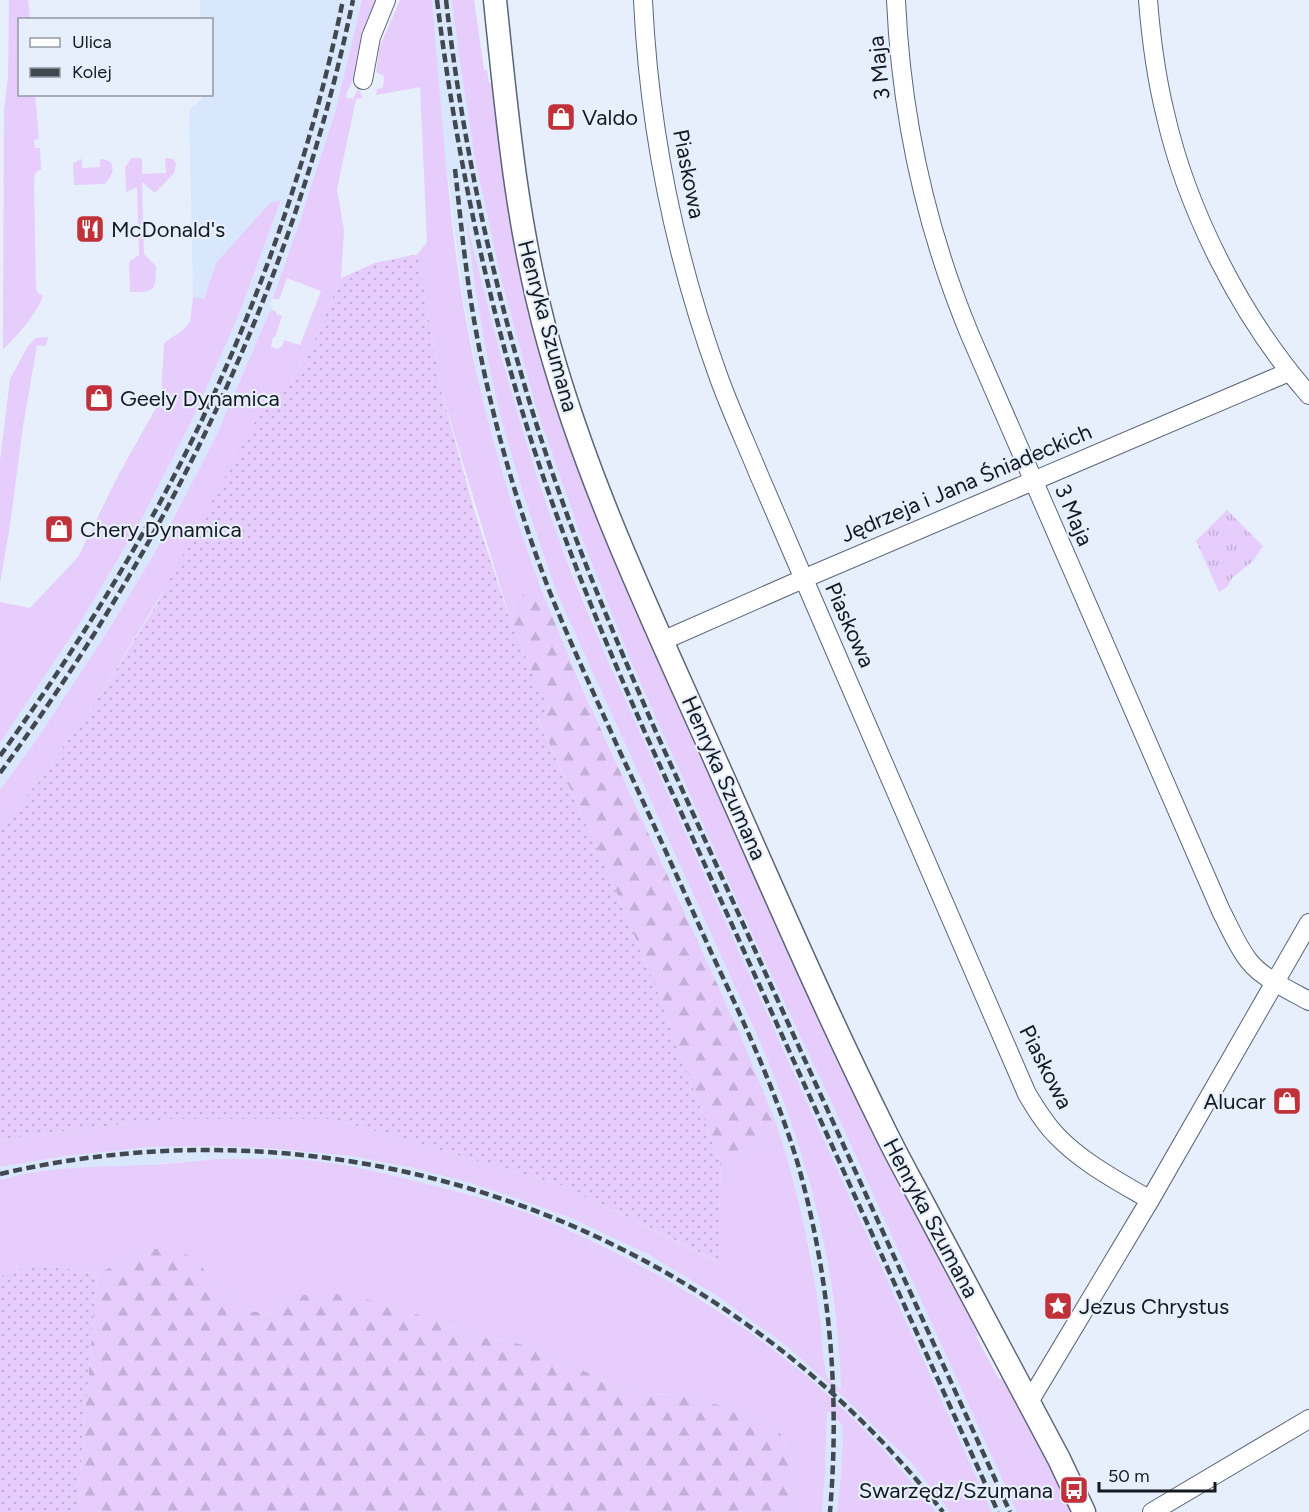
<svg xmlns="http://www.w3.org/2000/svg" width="1309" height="1512" font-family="Figtree,sans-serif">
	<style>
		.built { fill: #d9e7fd }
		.grass { fill: #e6cdfc }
		.forest { fill: url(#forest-firs) }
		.park { fill: url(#park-tufts) }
		.garden { fill: url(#garden-dots) }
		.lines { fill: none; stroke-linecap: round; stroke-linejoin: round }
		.minor-casing { stroke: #5a6678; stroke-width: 20 }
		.tertiary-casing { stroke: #5a6678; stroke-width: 25 }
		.minor { stroke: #fff; stroke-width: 18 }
		.tertiary { stroke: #fff; stroke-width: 22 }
		.rail { stroke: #424850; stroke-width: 4.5; stroke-dasharray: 9 4.5; stroke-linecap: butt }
		.labels { text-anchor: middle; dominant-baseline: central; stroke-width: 4.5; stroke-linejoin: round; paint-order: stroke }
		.street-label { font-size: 22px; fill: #141920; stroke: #e7effc }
		.poi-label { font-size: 22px; fill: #141920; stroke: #e7effc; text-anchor: start }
	</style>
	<defs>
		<pattern id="forest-firs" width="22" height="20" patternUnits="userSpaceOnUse" patternTransform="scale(1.5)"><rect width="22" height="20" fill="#e6cdfc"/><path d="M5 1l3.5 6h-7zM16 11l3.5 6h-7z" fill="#c4afd8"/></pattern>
		<pattern id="park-tufts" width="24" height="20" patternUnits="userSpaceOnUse" patternTransform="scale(1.5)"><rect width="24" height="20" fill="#e6cdfc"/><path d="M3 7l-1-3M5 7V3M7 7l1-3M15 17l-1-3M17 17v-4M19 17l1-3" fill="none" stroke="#c4afd8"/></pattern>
		<pattern id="garden-dots" width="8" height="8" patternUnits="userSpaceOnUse" patternTransform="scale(1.5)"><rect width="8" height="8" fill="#e6cdfc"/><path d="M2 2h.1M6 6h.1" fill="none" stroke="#c4afd8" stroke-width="1.8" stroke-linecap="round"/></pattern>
	</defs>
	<rect width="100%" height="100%" fill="#e7effc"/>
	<!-- built -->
	<g class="built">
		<path d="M200,0H362L336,109L301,218L273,298L270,305L273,307L272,310L269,313L216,436L164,537L106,634L35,742L0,790V743L80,623L139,524L194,416L238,317L281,201L216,263L204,299L193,297L189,110L202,99V95L212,94V20L200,19Z"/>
		<path d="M432,0H452L459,56L475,159L502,282L536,407L579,531L630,659L741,910L835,1110L1017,1512H992L611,668L558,537L517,413L482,286L468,226L476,293L487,356L501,419L527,506L556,591L756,1033L779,1087L800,1146L813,1193L825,1245L831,1285L839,1347L841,1390L826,1376L821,1337L822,1332L816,1287L811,1254L792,1175L776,1123L740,1034L563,644L534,570L505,485L481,394L464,305L444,147Z"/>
		<path d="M216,1146L320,1152L352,1156L413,1168L467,1182L521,1200L573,1219L649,1254L717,1296L788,1347L850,1403L910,1461L950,1512H936L902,1470L846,1411L783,1356L711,1305L641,1265L569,1230L519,1210L464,1193L350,1167L216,1159L10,1177L0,1180V1167L66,1156L151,1147Z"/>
		<path d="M827,1411L843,1428V1461L841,1470L837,1512H822L825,1470Z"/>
	</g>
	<!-- grass -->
	<g class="grass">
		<path d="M9,0H28L30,19L20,20V94L35,95L39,139L34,140L35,148H40L41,169L35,173L34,180L36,289L38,293L43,296C36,314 17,337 3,349L4,110L8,77Z"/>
		<path d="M362,0H381L358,69L345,97L353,99L357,90L360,91L362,98L356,99L337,189L344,230L341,278L306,360L290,382L96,702L0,832V790L35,742L106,634L164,537L216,436L269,313L272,310L276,311V314L282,316L275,337H273L271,347L279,349L280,347H282L284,340L300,345L321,291L287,278L279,300L273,298L301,218L336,109Z"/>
		<path d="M400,0H432C441,101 447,203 463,304C480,404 508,500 543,594L529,590L514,602L512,626L441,390L418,254L427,242L420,87L376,95L377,89L383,88L384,76L376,72L380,46Z"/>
		<path d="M452,0H474L484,70H487L489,83H497L546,361L978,1322L973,1325L978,1335L976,1336L999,1379L1007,1377L1076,1512H1017L835,1110L741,910L630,659L579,531L536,407L502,282L475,159L459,56Z"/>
		<path d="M132,158H142V174L166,173L165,158L173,159L176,164L174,173L155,193L142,182L144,254L156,266C156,291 155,292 130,292L129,262L139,255L137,187L126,192L125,167Z"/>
		<path d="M82,159V168L100,167V159C118,160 114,174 105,184L74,185L73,163Z"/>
		<path d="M281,200L238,317L194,416L139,524L80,623L0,743V602L30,608L78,557L120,472L161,399L164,343L183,330L190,322L193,297L204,299L216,263L270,203Z"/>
		<path d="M466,218C491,325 521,433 558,537C574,581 593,625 611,668L992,1512H950L910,1461L850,1403L788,1347L717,1296L648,1254L573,1219L521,1200L467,1182L413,1168L352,1156L278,1149L216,1146L151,1147L66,1156L0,1167V1141L29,1135L168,1119H334L561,1185L717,1261L721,1166L755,1152L776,1123C799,1192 813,1260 822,1332L821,1337L826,1376L841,1390C837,1264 807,1148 756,1033L556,591L527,506L501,419L487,356L476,293Z"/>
		<path d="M48,337L46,346L37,345L23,426L10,525L0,584V461L10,379L28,346L36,338Z"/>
		<path d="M216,1159C249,1159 283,1158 316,1161C353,1165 391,1175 427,1184C458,1192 489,1199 519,1210C550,1221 580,1235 610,1250C697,1293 775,1344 845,1411C878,1442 908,1477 936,1512H837C840,1484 843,1456 843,1428L841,1424L828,1411L827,1412L825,1470L822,1512H789L792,1461L780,1433L750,1412L676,1395L645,1394L616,1387L542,1350L507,1341L472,1336L440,1322L293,1298L268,1314L245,1310L215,1283L194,1259L147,1249L97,1274L39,1264L0,1276V1180C48,1166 98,1167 147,1165C170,1164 193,1161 216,1159Z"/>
	</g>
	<!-- forest -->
	<g class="forest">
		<path d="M529,589L543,594L578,679L740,1034L776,1123L755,1152L721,1166L660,997L601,856L537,717L549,710L512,626L514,602Z"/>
		<path d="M147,1249H176L195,1259L215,1283L245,1310L268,1314L293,1298L320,1291L379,1302L440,1322L472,1336L507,1341L542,1350L616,1387L645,1394L676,1395L750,1412L780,1433L792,1461L789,1512H80L79,1487L97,1274Z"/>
	</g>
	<!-- park -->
	<path class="park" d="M1227,510L1263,546L1253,561L1232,578L1227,587L1219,592L1196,541Z"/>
	<!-- garden -->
	<g class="garden">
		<path d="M418,254L441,390L474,510L512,626L549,710L537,718L601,856L660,997L721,1166L718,1261L561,1185L334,1119H168L29,1135L0,1141V832L96,702L156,605L258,416L290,382L306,360L341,278L375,263Z"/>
		<path d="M39,1264L97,1274L79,1487L80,1512H0V1276Z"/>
	</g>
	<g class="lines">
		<!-- minor casing -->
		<g class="minor-casing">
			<g id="minor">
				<path d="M643,0C649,129 675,257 719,378C731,411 746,443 759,475C785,536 812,597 838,658C901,804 964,949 1027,1094C1036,1109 1045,1124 1057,1136C1083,1163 1118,1181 1150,1200"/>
				<path d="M896,0C901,115 926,229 970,335L1221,911C1230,928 1237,946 1249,961C1262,978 1291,991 1309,1001"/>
				<path d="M1148,0C1151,38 1156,76 1165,113C1187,211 1242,319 1309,395"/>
				<path d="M363,80L371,37L386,0"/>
				<path d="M662,641L803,579L1289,372"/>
				<path d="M1029,1402L1150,1200L1309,923"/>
				<path d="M1152,1512L1309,1419"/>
			</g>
		</g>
		<!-- tertiary casing -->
		<g class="tertiary-casing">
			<path id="tertiary" d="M495,0C507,116 517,231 549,344C588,484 651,616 710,748C766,873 820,1000 881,1123C898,1159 918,1193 936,1228C977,1305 1018,1382 1059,1459L1084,1512"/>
		</g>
		<!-- minor -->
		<use href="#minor" class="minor"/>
		<!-- tertiary -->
		<use href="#tertiary" class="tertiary"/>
		<!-- rail -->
		<g class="rail">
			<path d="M437,0C455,145 484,287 527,427C560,533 602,635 647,737L998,1512"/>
			<path d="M446,0C466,173 506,345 565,509C592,584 624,658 656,732L1010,1512"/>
			<path d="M455,169C461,223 466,277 476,331C492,419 517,506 549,590C571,645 596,698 620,752C651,818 681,885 711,952C743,1020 775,1089 797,1161C830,1276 840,1394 830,1512"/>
			<path d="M0,756C60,672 115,586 164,495C246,342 308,170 343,0"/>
			<path d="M0,773C170,540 294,284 353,0"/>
			<path d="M0,1174C354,1091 720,1228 943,1512"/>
		</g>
	</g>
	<!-- icons -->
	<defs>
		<g id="shop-square" transform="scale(1.5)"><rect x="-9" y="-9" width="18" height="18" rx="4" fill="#c1313a" stroke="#e7effc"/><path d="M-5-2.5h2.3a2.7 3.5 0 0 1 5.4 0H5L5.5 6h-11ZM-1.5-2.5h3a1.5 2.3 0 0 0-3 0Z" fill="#fff"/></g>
		<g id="restaurant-square" transform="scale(1.5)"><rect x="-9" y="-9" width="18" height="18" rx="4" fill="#c1313a" stroke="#e7effc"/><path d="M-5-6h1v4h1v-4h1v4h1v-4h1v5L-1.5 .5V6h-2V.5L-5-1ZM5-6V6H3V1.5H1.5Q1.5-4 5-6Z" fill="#fff"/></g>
		<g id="sight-square" transform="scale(1.5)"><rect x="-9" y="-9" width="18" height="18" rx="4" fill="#c1313a" stroke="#e7effc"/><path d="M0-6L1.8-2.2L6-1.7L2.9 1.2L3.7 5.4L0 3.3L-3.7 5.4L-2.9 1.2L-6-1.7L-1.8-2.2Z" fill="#fff"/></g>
		<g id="bus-square" transform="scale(1.5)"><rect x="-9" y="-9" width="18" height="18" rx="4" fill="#c1313a" stroke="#e7effc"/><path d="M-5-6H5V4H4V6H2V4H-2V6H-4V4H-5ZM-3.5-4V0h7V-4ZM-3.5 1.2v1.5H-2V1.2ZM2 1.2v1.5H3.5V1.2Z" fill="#fff"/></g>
	</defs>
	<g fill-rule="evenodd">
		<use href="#shop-square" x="561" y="117"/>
		<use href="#restaurant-square" x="90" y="229"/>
		<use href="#shop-square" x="99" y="398"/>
		<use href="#shop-square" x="59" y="529"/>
		<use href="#shop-square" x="1287" y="1101"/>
		<use href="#sight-square" x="1058" y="1306"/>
		<use href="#bus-square" x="1074" y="1490"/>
	</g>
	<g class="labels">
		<!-- street labels -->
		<g class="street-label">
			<text transform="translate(879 68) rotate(-96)">3 Maja</text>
			<text transform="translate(689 174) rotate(79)">Piaskowa</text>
			<text transform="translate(548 326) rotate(75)">Henryka Szumana</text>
			<text transform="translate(966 483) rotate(-23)">Jędrzeja i Jana Śniadeckich</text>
			<text transform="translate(1074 515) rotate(67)">3 Maja</text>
			<text transform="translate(850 625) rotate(66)">Piaskowa</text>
			<text transform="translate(724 778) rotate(66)">Henryka Szumana</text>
			<text transform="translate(1046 1067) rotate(63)">Piaskowa</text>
			<text transform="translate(931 1218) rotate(62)">Henryka Szumana</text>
		</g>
		<!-- poi labels -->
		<g class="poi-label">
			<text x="582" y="117">Valdo</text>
			<text x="111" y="229">McDonald's</text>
			<text x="120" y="398">Geely Dynamica</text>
			<text x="80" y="529">Chery Dynamica</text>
			<text x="1266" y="1101" text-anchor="end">Alucar</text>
			<text x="1079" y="1306">Jezus Chrystus</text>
			<text x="1053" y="1490" text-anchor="end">Swarzędz/Szumana</text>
		</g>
	</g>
	<!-- legend -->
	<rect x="18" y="18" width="195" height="78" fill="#e7effc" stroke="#9399a4" stroke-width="1.5"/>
	<rect x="30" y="38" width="30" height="9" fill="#ffffff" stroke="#9399a4" stroke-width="1.5"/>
	<text x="72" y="48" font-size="18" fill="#141920">Ulica</text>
	<rect x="30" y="68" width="30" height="9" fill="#424850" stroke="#9399a4" stroke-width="1.5"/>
	<text x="72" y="78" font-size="18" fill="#141920">Kolej</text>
	<!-- scale -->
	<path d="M1099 1482v9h116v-9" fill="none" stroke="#141920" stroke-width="3"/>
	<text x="1108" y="1482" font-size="18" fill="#141920" stroke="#e7effc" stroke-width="4.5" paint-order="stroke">50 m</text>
</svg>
